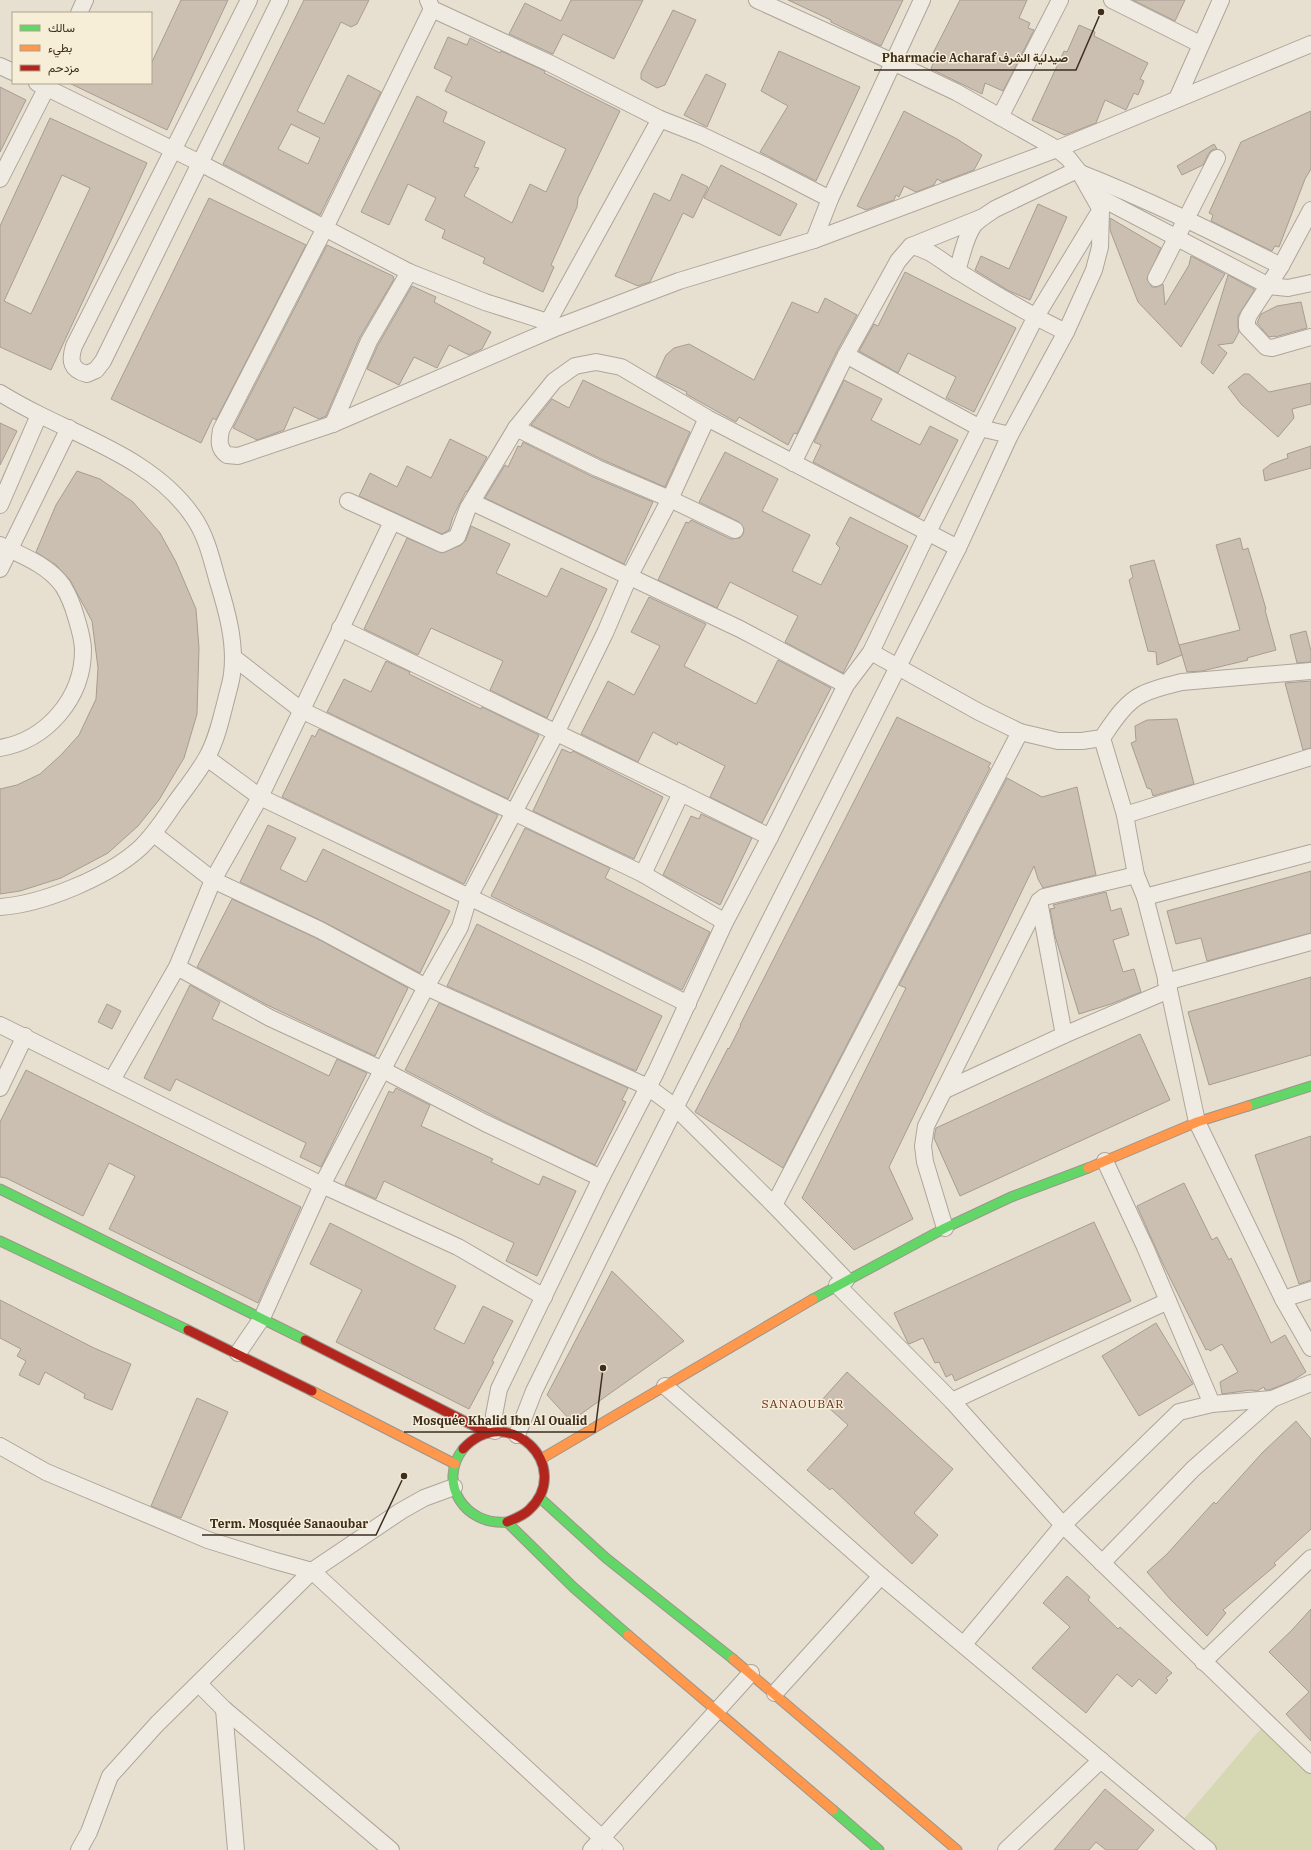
<svg xmlns="http://www.w3.org/2000/svg" width="1311" height="1850" font-family="'IBM Plex Serif',Vazirmatn,serif">
	<style>
		.green { fill: #d6d7b3 }
		.building { fill: #cbbfb2; stroke: #a89c90; fill-rule: evenodd }
		.lines { fill: none; stroke-linecap: round; stroke-linejoin: round }
		.street-casing { stroke: #ada599; stroke-width: 18 }
		.fast-casing { stroke: #9c958a; stroke-width: 11 }
		.slow-casing { stroke: #9c958a; stroke-width: 11 }
		.jam-casing { stroke: #9c958a; stroke-width: 11 }
		.street { stroke: #efebe3; stroke-width: 16 }
		.fast { stroke: #63d668; stroke-width: 9 }
		.slow { stroke: #ff974d; stroke-width: 9 }
		.jam { stroke: #b3261e; stroke-width: 9 }
		.labels { text-anchor: middle; dominant-baseline: central; stroke-width: 3; stroke-linejoin: round; paint-order: stroke }
		.neighbourhood-label { font-size: 12px; letter-spacing: 1px; fill: #6b2e1e; stroke: #f7eed8 }
		.leader { fill: none; stroke: #3d2e20; stroke-width: 1.5 }
		.callout-dot { fill: #3d2e20; stroke: #f7eed8; stroke-width: 1.5 }
		.callout-label { font-size: 12px; text-anchor: middle; font-weight: bold; fill: #3d2e20; stroke: #f7eed8; stroke-width: 3; stroke-linejoin: round; paint-order: stroke }
	</style>
	<rect width="100%" height="100%" fill="#e7e0d1"/>
	<!-- green -->
	<path class="green" d="M1263,1726L1311,1773V1850H1217L1182,1821Z"/>
	<!-- building -->
	<g class="building">
		<path d="M181,0H228L167,130L69,83H151V64Z"/>
		<path d="M304,0H369L357,24L351,27L341,22L297,111L324,124L348,75L381,92L320,215L223,164ZM291,124L320,138L308,164L278,149Z"/>
		<path d="M571,0H643L614,59L563,34L553,54L509,34L525,3L561,21Z"/>
		<path d="M788,0H903L881,46L831,22V20Z"/>
		<path d="M960,0H1027L1019,18L1030,23L1028,28L1034,30L1003,91L985,83L982,94L931,69L934,61L930,59Z"/>
		<path d="M1133,0H1185L1175,21Z"/>
		<path d="M673,10L696,20L665,85L657,88L641,79V73Z"/>
		<path d="M1079,25L1095,32L1094,36L1148,63L1140,79L1144,81L1138,95L1134,93L1126,110L1105,100L1096,123L1065,135L1032,120L1064,51L1067,52Z"/>
		<path d="M448,37L467,45L470,38L500,53L501,51L545,71L544,73L620,111L578,198L577,207L551,265L554,267L543,292L483,263L485,258L442,238L445,230L425,220L436,198L408,184L389,225L361,212L417,96L447,112L443,122L485,142L474,167L479,168L464,196L512,223L530,184L546,192L566,149L445,91L452,77L434,68Z"/>
		<path d="M779,51L860,87L816,181L760,152L788,106L761,91Z"/>
		<path d="M706,74L726,84L707,127L684,115Z"/>
		<path d="M0,87L26,100L0,152Z"/>
		<path d="M904,111L957,139L982,155L974,170L942,182L937,179L934,185L916,192L904,186L899,197L896,195L894,200L866,210L857,206Z"/>
		<path d="M1311,111V169L1305,179L1279,247L1275,246L1272,251L1211,221L1213,215L1209,213L1241,142Z"/>
		<path d="M50,118L147,163L51,370L0,347V226ZM62,175L90,188L31,314L4,301Z"/>
		<path d="M1214,144L1217,149L1212,150L1209,153L1203,165L1182,175L1177,166Z"/>
		<path d="M721,165L797,204L780,236L704,198Z"/>
		<path d="M682,174L708,187L693,218L683,213L650,282L638,286L615,276L654,193L670,201Z"/>
		<path d="M209,198L306,245L216,420L213,418L201,443L111,399Z"/>
		<path d="M1038,204L1067,217L1030,300L1009,291L975,270L981,256L1009,269Z"/>
		<path d="M1110,218L1161,248L1147,279L1152,287H1157L1163,284L1165,305L1189,265L1191,256L1225,274L1181,347L1138,302L1110,230Z"/>
		<path d="M327,245L393,276L394,279L360,337L326,416L319,419L294,407L284,430L257,440L233,428Z"/>
		<path d="M905,272L1016,328L974,412L946,398L956,377L908,353L898,373L859,351L874,324L878,326Z"/>
		<path d="M1228,275L1254,289V291L1238,316V327L1239,332L1233,343L1218,345L1227,353L1213,374L1201,363Z"/>
		<path d="M412,286L436,297L434,302L491,332L482,349L469,355L449,345L437,368L414,357L399,385L367,369L378,345Z"/>
		<path d="M825,298L857,315L837,351L797,434L794,433L788,445L739,417L736,422L686,394L687,392L656,377L666,355L674,348L689,344L754,380L792,302L818,313Z"/>
		<path d="M1301,302L1307,328L1275,337V336L1269,337L1257,323L1261,314L1277,306Z"/>
		<path d="M1244,374H1249L1269,392L1311,383V404L1292,409L1294,418L1278,437L1241,404L1228,387Z"/>
		<path d="M583,380L690,432L665,487L601,459L531,425L552,399L569,408Z"/>
		<path d="M844,380L882,399L871,420L920,445L930,426L958,440L919,517L813,462L821,445L814,442Z"/>
		<path d="M0,423L17,431L0,465Z"/>
		<path d="M450,439L487,457L467,492L466,491L453,517L449,530L442,534L359,496L370,473L397,487L407,466L431,478Z"/>
		<path d="M523,442L593,477L653,502L624,564L485,498L505,465L508,467L518,446L521,447Z"/>
		<path d="M1311,446V468L1265,481L1263,470L1271,464L1288,458L1287,454Z"/>
		<path d="M725,452L778,479L762,511L810,535L792,571L821,585L840,548L836,544L850,517L908,546L843,673L785,642L798,616L730,582L717,608L658,580L686,522L689,523L691,520L731,539L740,538L743,534L744,529L739,522L699,502Z"/>
		<path d="M77,471L100,479L133,502L160,533L176,562L196,609L199,648L197,714L184,758L159,800L138,826L108,853L61,878L20,891L0,894V789L17,785L40,774L61,755L79,735L96,699L98,668L92,621L70,580L56,565L36,552L56,505Z"/>
		<path d="M471,526L510,544L496,573L547,597L561,568L607,589L547,718L490,690L503,661L431,628L418,655L364,629L407,538L442,553L461,545L466,540Z"/>
		<path d="M1240,538L1243,550L1248,548L1266,609L1265,610L1276,650L1247,658L1248,660L1202,671L1187,672L1179,645L1240,630L1216,545Z"/>
		<path d="M1154,560L1182,655L1157,665L1156,652L1148,651L1129,580L1133,577L1130,566Z"/>
		<path d="M649,597L706,624L684,666L756,704L778,660L831,688L762,823L710,797L725,766L678,742L677,745L653,732L638,762L581,734L608,681L634,695L660,646L631,632Z"/>
		<path d="M1306,631L1311,651V662L1297,663L1290,635Z"/>
		<path d="M386,661L410,672L409,674L481,709L482,707L539,735L508,799L327,712L344,679L371,692Z"/>
		<path d="M1311,681V748L1303,750L1285,683Z"/>
		<path d="M897,717L991,763L988,767L990,768L783,1168L695,1112L728,1048L729,1049L741,1025H740Z"/>
		<path d="M1177,719L1194,784L1153,796L1151,789L1147,788L1131,743L1136,741L1135,726L1147,720Z"/>
		<path d="M319,729L498,815L464,884L282,797L312,735L315,737Z"/>
		<path d="M562,749L571,753L573,751L663,797L634,859L533,811Z"/>
		<path d="M1007,778L1042,797L1077,787L1096,875L1043,888L1038,879L1034,866L889,1167L913,1219L854,1250L802,1198L906,988L899,985Z"/>
		<path d="M701,814L752,838L720,905L663,875L691,816L699,819Z"/>
		<path d="M268,825L296,838L280,869L306,882L323,849L450,911L420,973L324,922L240,882Z"/>
		<path d="M525,828L610,868L605,878L710,932L682,990L491,896Z"/>
		<path d="M1311,871V933L1207,961L1201,938L1176,944L1167,911Z"/>
		<path d="M1106,892L1111,911L1121,908L1129,935L1113,940L1123,972L1134,969L1141,992L1111,1004L1079,1014L1055,936L1050,909L1055,908L1053,905Z"/>
		<path d="M232,899L316,938L408,988L375,1056L265,1004L197,967Z"/>
		<path d="M477,924L662,1016L636,1071L447,986Z"/>
		<path d="M1311,977V1055L1209,1085L1188,1012Z"/>
		<path d="M190,985L220,1002L212,1019L329,1076L337,1059L367,1073L321,1167L300,1157L306,1143L176,1079L170,1091L144,1078Z"/>
		<path d="M439,1003L628,1088L622,1100L626,1102L595,1165L505,1122L405,1070Z"/>
		<path d="M107,1004L121,1011L112,1029L98,1022Z"/>
		<path d="M1140,1034L1170,1100L960,1196L934,1138L936,1128Z"/>
		<path d="M26,1070L301,1207L258,1303L109,1229L135,1176L109,1163L83,1216L6,1178L0,1177V1122Z"/>
		<path d="M396,1088L430,1105L421,1126L493,1159L491,1162L539,1185L543,1176L576,1191L537,1276L506,1261L514,1243L384,1181L376,1199L345,1185L389,1091L393,1093Z"/>
		<path d="M1311,1136V1280L1299,1284L1255,1155Z"/>
		<path d="M1184,1183L1212,1240L1217,1237L1229,1260L1231,1258L1271,1343L1285,1335L1306,1372L1292,1381L1269,1390H1265L1264,1387L1257,1391L1251,1390L1222,1394L1220,1382L1238,1372L1222,1344L1210,1351L1208,1349L1206,1350L1162,1262L1137,1206Z"/>
		<path d="M1094,1222L1131,1301L955,1381L952,1374L946,1377L939,1362L935,1363L923,1338L909,1344L908,1343L894,1313Z"/>
		<path d="M330,1223L456,1286L434,1329L464,1344L483,1306L513,1321L492,1361L494,1362L469,1409L336,1342L362,1290L310,1264Z"/>
		<path d="M612,1271L684,1341L571,1421L547,1395Z"/>
		<path d="M0,1300L94,1348L131,1364L112,1410L84,1398L85,1394L45,1372L39,1385L19,1375L26,1361L17,1356L21,1349L0,1338Z"/>
		<path d="M1156,1323L1193,1384L1139,1416L1102,1356Z"/>
		<path d="M847,1372L953,1469L914,1513L938,1535L912,1564L832,1488L830,1490L807,1470L848,1425L821,1401Z"/>
		<path d="M197,1398L228,1412L181,1518L151,1506Z"/>
		<path d="M1296,1421L1311,1439V1529L1274,1563L1276,1565L1223,1610L1226,1613L1207,1636L1170,1599L1147,1572L1167,1554L1214,1502L1216,1504L1263,1452Z"/>
		<path d="M1067,1576L1090,1597L1088,1600L1118,1629L1120,1627L1172,1673L1166,1678L1168,1680L1156,1694L1139,1679L1132,1687L1117,1674L1086,1713L1032,1668L1070,1627L1043,1603Z"/>
		<path d="M1311,1609V1741L1286,1714L1309,1692L1269,1652L1291,1631Z"/>
		<path d="M1105,1789L1154,1830L1137,1850H1106L1096,1842L1089,1850H1054Z"/>
	</g>
	<g class="lines">
		<!-- street casing -->
		<g class="street-casing">
			<g id="street">
				<path d="M249,0L74,346C69,361 71,370 87,374L96,370L103,361L280,0"/>
				<path d="M428,0L432,9L549,63L660,119L701,135L766,166L830,199"/>
				<path d="M1112,0L1200,44"/>
				<path d="M432,9L325,228L221,430C219,441 218,448 227,455L238,456L333,424L558,327L679,281L814,240L1057,149L1311,44"/>
				<path d="M79,13L85,0"/>
				<path d="M0,66L13,72"/>
				<path d="M37,83L200,163L409,272L485,302L548,322L558,327"/>
				<path d="M1177,99L1221,0"/>
				<path d="M1000,117L1060,0"/>
				<path d="M1080,173C1149,200 1215,233 1281,266"/>
				<path d="M0,179L49,83"/>
				<path d="M1093,194L1269,286L1288,288L1311,283"/>
				<path d="M1311,210L1281,266L1249,315L1247,320V327L1266,347L1272,348L1311,337"/>
				<path d="M814,240L830,199L922,0"/>
				<path d="M911,246C932,250 942,262 959,272C994,293 1029,315 1066,332"/>
				<path d="M957,271C962,256 965,237 974,225C979,219 988,214 995,209L1077,170"/>
				<path d="M1156,278L1217,158"/>
				<path d="M548,322L660,119"/>
				<path d="M846,355L980,428L1010,435"/>
				<path d="M0,393C13,401 26,408 40,415C94,442 159,465 194,518C207,537 212,561 218,582C227,611 236,643 232,674C231,683 228,691 226,700C221,719 217,739 207,757C198,773 186,788 175,803C164,819 154,835 140,848C108,877 43,904 0,907"/>
				<path d="M333,424L369,341L409,272"/>
				<path d="M516,428L597,468L670,499L735,530"/>
				<path d="M793,463L846,355L898,261L911,246L983,217"/>
				<path d="M348,501L442,544L457,537L468,508L516,428L554,381L575,366L596,362L621,367L707,418L958,548"/>
				<path d="M472,502L740,629L846,685"/>
				<path d="M0,505L39,415"/>
				<path d="M0,545C23,556 48,565 63,586C69,596 73,606 76,617C79,627 83,639 83,650C83,698 47,740 0,748"/>
				<path d="M0,569L69,428"/>
				<path d="M340,628L681,793L770,837"/>
				<path d="M871,652L979,712L1020,732L1058,741H1082L1102,738C1113,722 1125,702 1143,694C1155,688 1170,685 1182,682L1311,671"/>
				<path d="M233,657L301,710L643,874L725,922"/>
				<path d="M1102,738L1125,815L1136,875L1145,897L1169,990L1197,1122L1283,1299L1311,1348"/>
				<path d="M207,758L260,797L592,956L688,1004"/>
				<path d="M1125,815L1311,757"/>
				<path d="M154,834L213,880L320,930L426,987L648,1087L675,1107L774,1205L846,1280"/>
				<path d="M643,874L681,793"/>
				<path d="M1145,897L1311,853"/>
				<path d="M1039,901L1064,1035"/>
				<path d="M177,967L270,1018L383,1070L485,1123L601,1178"/>
				<path d="M1166,982L1311,942"/>
				<path d="M0,1025L322,1185L458,1247L544,1297"/>
				<path d="M112,1080L177,967L213,880L260,797L392,522"/>
				<path d="M0,1088L25,1036"/>
				<path d="M945,1090L1064,1035L1169,990"/>
				<path d="M1105,1161L1145,1247L1212,1404"/>
				<path d="M774,1205L1020,732"/>
				<path d="M945,1228L925,1162L923,1146L926,1126L1039,901L1044,897L1136,875"/>
				<path d="M837,1285L952,1401L1063,1525L1311,1765"/>
				<path d="M1283,1299L1311,1290"/>
				<path d="M238,1353L262,1318L322,1185L426,987L460,927L469,897L556,733L605,633L629,577L670,499L707,418"/>
				<path d="M665,1386L881,1576L1208,1850"/>
				<path d="M952,1401L1168,1301"/>
				<path d="M495,1431L494,1415L499,1389L601,1178L656,1072L725,922L770,837L846,685L871,652L928,532L1035,318L1100,211"/>
				<path d="M517,1435L534,1391L617,1223L958,548L1010,435L1066,332L1094,270L1100,247L1101,210L1080,173L1068,158L1057,149L956,92L893,62L757,0"/>
				<path d="M0,1446L46,1472L208,1540L272,1560L312,1571L615,1850"/>
				<path d="M1102,1563L1193,1469L1272,1399"/>
				<path d="M964,1644L1063,1525L1179,1412L1212,1404L1272,1399L1311,1383"/>
				<path d="M1203,1662L1311,1558"/>
				<path d="M199,1684L224,1709L391,1850"/>
				<path d="M775,1693L881,1576"/>
				<path d="M224,1709L236,1850"/>
				<path d="M79,1850L89,1832L110,1776L157,1724L312,1571L401,1511L424,1498L454,1487"/>
				<path d="M591,1850L751,1673"/>
				<path d="M1006,1850L1101,1760"/>
			</g>
		</g>
		<!-- fast casing -->
		<g class="fast-casing">
			<g id="fast">
				<path d="M1248,1106L1311,1086"/>
				<path d="M0,1189L305,1340"/>
				<path d="M0,1241L188,1330"/>
				<path d="M813,1299L945,1228L1011,1197L1088,1168"/>
				<path d="M463,1449C437,1483 465,1526 507,1522L573,1587L628,1635"/>
				<path d="M540,1498L606,1558L733,1659"/>
				<path d="M833,1810L879,1850"/>
			</g>
		</g>
		<!-- slow casing -->
		<g class="slow-casing">
			<g id="slow">
				<path d="M1088,1168L1197,1122L1248,1106"/>
				<path d="M312,1391L455,1464"/>
				<path d="M541,1459L813,1299"/>
				<path d="M628,1635L833,1810"/>
				<path d="M733,1659L957,1850"/>
			</g>
		</g>
		<!-- jam casing -->
		<g class="jam-casing">
			<g id="jam">
				<path d="M188,1330L312,1391"/>
				<path d="M305,1340L488,1433"/>
				<path d="M463,1449C508,1400 575,1467 529,1510C523,1516 514,1519 507,1522"/>
			</g>
		</g>
		<!-- street -->
		<use href="#street" class="street"/>
		<!-- fast -->
		<use href="#fast" class="fast"/>
		<!-- slow -->
		<use href="#slow" class="slow"/>
		<!-- jam -->
		<use href="#jam" class="jam"/>
	</g>
	<g class="labels">
		<!-- neighbourhood labels -->
		<g class="neighbourhood-label">
			<text x="803" y="1403">SANAOUBAR</text>
		</g>
	</g>
	<!-- callouts -->
	<path class="leader" d="M1101 12L1076 70H874M603 1368L595 1432H404M404 1476L376 1535H202"/>
	<g class="callout-dot">
		<circle cx="1101" cy="12" r="4"/>
		<circle cx="603" cy="1368" r="4"/>
		<circle cx="404" cy="1476" r="4"/>
	</g>
	<g class="callout-label">
		<text x="975" y="62">Pharmacie Acharaf صيدلية الشرف</text>
		<text x="500" y="1425">Mosquée Khalid Ibn Al Oualid</text>
		<text x="289" y="1528">Term. Mosquée Sanaoubar</text>
	</g>
	<!-- legend -->
	<rect x="12" y="12" width="140" height="72" fill="#f7eed8" stroke="#ada18e"/>
	<rect x="20" y="25" width="20" height="6" fill="#63d668" stroke="#ada18e"/>
	<text x="48" y="32" font-size="12" fill="#3d2e20">سالك</text>
	<rect x="20" y="45" width="20" height="6" fill="#ff974d" stroke="#ada18e"/>
	<text x="48" y="52" font-size="12" fill="#3d2e20">بطيء</text>
	<rect x="20" y="65" width="20" height="6" fill="#b3261e" stroke="#ada18e"/>
	<text x="48" y="72" font-size="12" fill="#3d2e20">مزدحم</text>
</svg>
